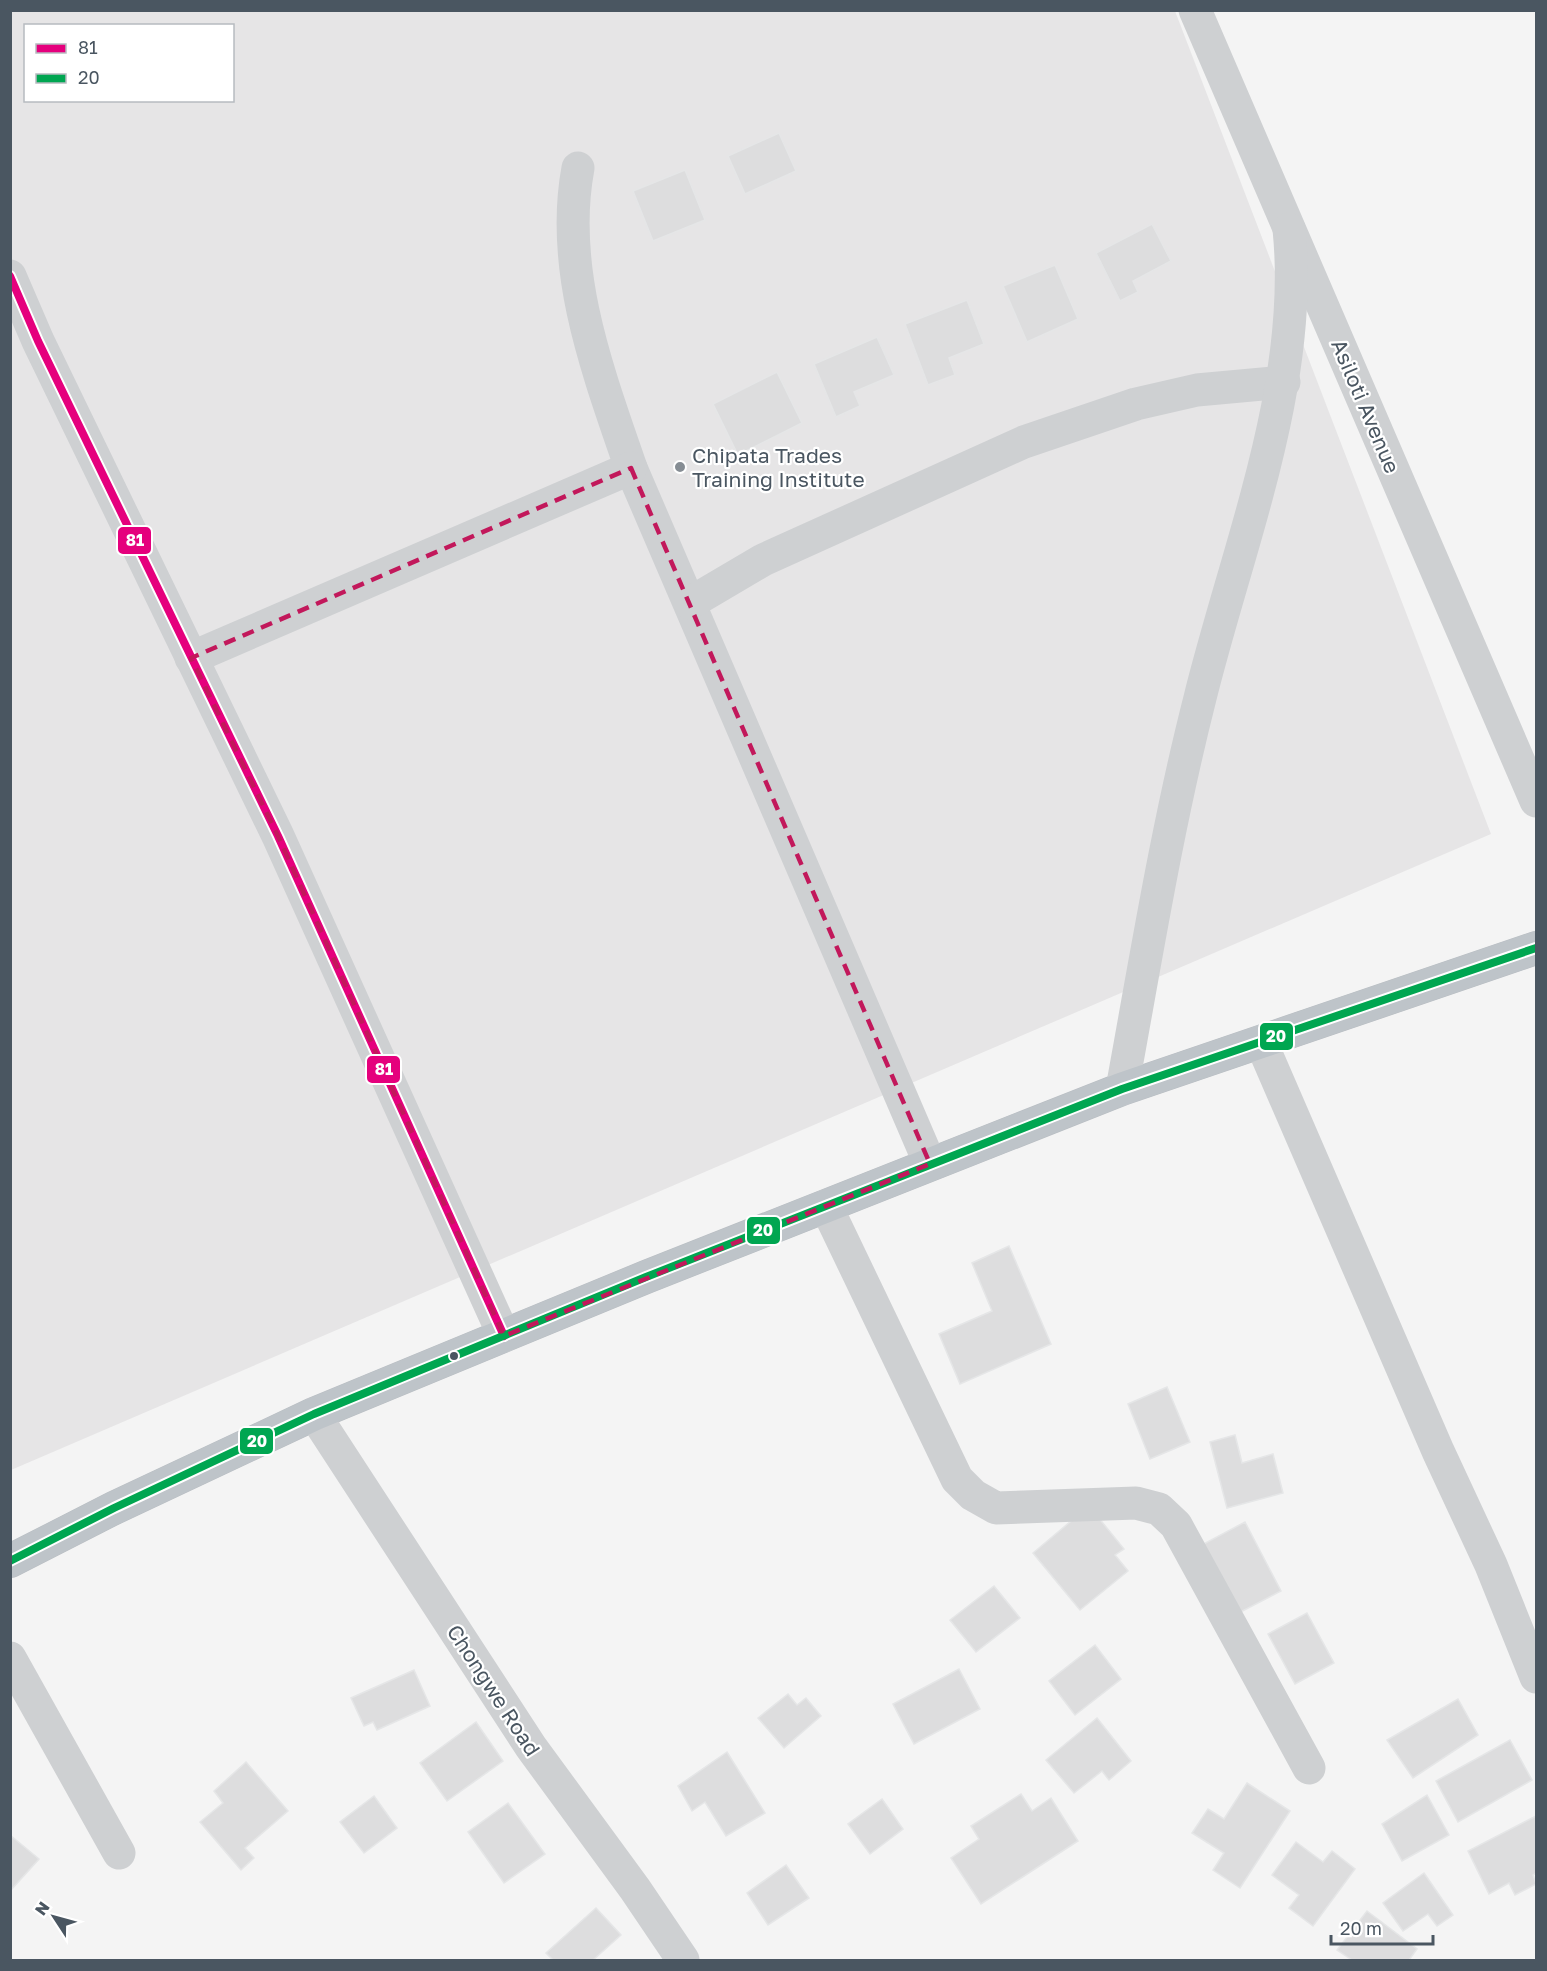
<svg xmlns="http://www.w3.org/2000/svg" width="1547" height="1971" font-family="'Golos Text',sans-serif">
	<style>
		.education { fill: #e6e5e6; fill-rule: evenodd }
		.building { fill: #ddddde; stroke: #e5e6e7; stroke-width: 1.5 }
		.lines { fill: none; stroke-linecap: round; stroke-linejoin: round }
		.highway-casing { stroke: #b9bec3; stroke-width: 34 }
		.minor { stroke: #ced0d2; stroke-width: 33 }
		.highway { stroke: #bec4c9; stroke-width: 33 }
		.bus-1-casing { stroke: #fff; stroke-width: 12 }
		.bus-2-casing { stroke: #fff; stroke-width: 12 }
		.bus-1 { stroke: #e5007d; stroke-width: 8 }
		.bus-2 { stroke: #00a651; stroke-width: 8 }
		.marked { fill: none; stroke: #c2185b; stroke-width: 4.5; stroke-dasharray: 12 8; stroke-linejoin: round }
		.poi-dot { fill: #868d94; stroke: #fff; stroke-width: 2 }
		.bus-dot { fill: #4a5661; stroke: #fff; stroke-width: 2 }
		.labels { text-anchor: middle; dominant-baseline: central; stroke-width: 4.5; stroke-linejoin: round; paint-order: stroke }
		.street-label { font-size: 21px; fill: #4a5661; stroke: #fff }
		.poi-label { font-size: 21px; fill: #4a5661; stroke: #fff; text-anchor: start }
		.line-badge { stroke: #fff; stroke-width: 2 }
		.badge-label { font-size: 16px; text-anchor: middle; font-weight: bold; fill: #fff }
	</style>
	<rect width="100%" height="100%" fill="#f4f4f4"/>
	<!-- education -->
	<path class="education" d="M11,11H1175L1491,834L11,1470ZM26,26H232V100H26Z"/>
	<!-- building -->
	<g class="building">
		<path d="M779,133L796,171L745,194L728,156Z"/>
		<path d="M685,170L705,220L653,241L633,191Z"/>
		<path d="M1152,224L1171,261L1133,281L1138,292L1120,301L1096,253Z"/>
		<path d="M1055,265L1078,319L1027,342L1003,286Z"/>
		<path d="M967,300L984,344L949,358L955,375L928,385L905,324Z"/>
		<path d="M877,337L894,375L854,392L860,406L836,417L814,364Z"/>
		<path d="M777,372L802,423L738,455L713,404Z"/>
		<path d="M1009,1246L1051,1344L960,1384L939,1334L992,1311L972,1263Z"/>
		<path d="M1167,1387L1190,1442L1150,1459L1128,1404Z"/>
		<path d="M1235,1435L1242,1463L1273,1454L1283,1493L1227,1508L1210,1442Z"/>
		<path d="M1089,1506L1124,1549L1115,1555L1128,1571L1080,1610L1033,1553Z"/>
		<path d="M1245,1522L1281,1591L1231,1617L1196,1548Z"/>
		<path d="M994,1586L1020,1618L976,1652L950,1620Z"/>
		<path d="M1307,1613L1334,1663L1295,1684L1268,1634Z"/>
		<path d="M1095,1645L1121,1679L1075,1715L1049,1681Z"/>
		<path d="M959,1669L980,1709L914,1744L893,1704Z"/>
		<path d="M414,1670L430,1706L377,1730L373,1722L364,1726L351,1698Z"/>
		<path d="M788,1694L797,1705L806,1698L821,1716L784,1748L758,1718Z"/>
		<path d="M1458,1699L1478,1735L1413,1778L1387,1740Z"/>
		<path d="M1097,1718L1131,1761L1109,1780L1102,1771L1074,1793L1046,1760Z"/>
		<path d="M476,1722L503,1761L447,1801L420,1763Z"/>
		<path d="M1510,1740L1532,1780L1458,1822L1436,1781Z"/>
		<path d="M727,1752L765,1813L726,1836L705,1802L692,1811L678,1786Z"/>
		<path d="M246,1762L288,1811L245,1848L254,1858L241,1870L200,1822L223,1803L214,1791Z"/>
		<path d="M1247,1783L1290,1811L1240,1888L1213,1870L1224,1853L1192,1833L1208,1809L1224,1819Z"/>
		<path d="M1021,1794L1032,1811L1051,1798L1078,1841L981,1904L951,1858L979,1839L971,1826Z"/>
		<path d="M1427,1795L1449,1835L1402,1861L1382,1824Z"/>
		<path d="M374,1796L397,1828L364,1853L340,1822Z"/>
		<path d="M882,1799L903,1829L870,1854L848,1824Z"/>
		<path d="M508,1803L545,1854L504,1883L468,1832Z"/>
		<path d="M1536,1816V1873L1533,1875L1536,1884L1515,1895L1509,1883L1489,1894L1468,1851Z"/>
		<path d="M10,1835L39,1859L10,1891Z"/>
		<path d="M1296,1842L1323,1862L1332,1851L1355,1869L1313,1926L1289,1908L1299,1895L1272,1875Z"/>
		<path d="M786,1865L809,1898L768,1925L747,1893Z"/>
		<path d="M1424,1873L1453,1915L1437,1926L1428,1914L1403,1931L1383,1903Z"/>
		<path d="M596,1908L621,1935L593,1960H553L546,1953Z"/>
		<path d="M1367,1911L1417,1949L1409,1960H1352L1337,1950Z"/>
	</g>
	<g class="lines">
		<!-- highway casing -->
		<g class="highway-casing">
			<path id="highway" d="M10,1561L114,1508L314,1414L646,1277L1122,1089L1536,948"/>
		</g>
		<!-- minor -->
		<g class="minor">
			<path d="M1195,10L1536,801"/>
			<path d="M578,168C559,270 598,372 631,468L930,1164"/>
			<path d="M10,276L38,341L278,836L504,1336"/>
			<path d="M690,603L763,560L1024,442L1136,404L1197,390L1284,382"/>
			<path d="M191,658L631,468"/>
			<path d="M1261,1042L1438,1451L1491,1565L1536,1677"/>
			<path d="M1122,1089C1146,958 1167,827 1200,698C1237,548 1305,385 1289,229"/>
			<path d="M826,1206L957,1479L973,1495L996,1508L1136,1503L1159,1509L1176,1525L1309,1768"/>
			<path d="M314,1414L531,1747L635,1889L683,1960"/>
			<path d="M10,1658L119,1853"/>
		</g>
		<!-- highway -->
		<use href="#highway" class="highway"/>
		<!-- bus-1 casing -->
		<g class="bus-1-casing">
			<path id="bus-1" d="M10,276L38,341L278,836L504,1336"/>
		</g>
		<!-- bus-2 casing -->
		<g class="bus-2-casing">
			<path id="bus-2" d="M10,1561L114,1508L314,1414L646,1277L1122,1089L1536,948"/>
		</g>
		<!-- bus-1 -->
		<use href="#bus-1" class="bus-1"/>
		<!-- bus-2 -->
		<use href="#bus-2" class="bus-2"/>
	</g>
	<!-- marked area -->
	<path class="marked" d="M631,468L930,1164L504,1336L278,836L191,658Z"/>
	<!-- markers -->
	<circle class="poi-dot" cx="680" cy="467" r="6"/>
	<circle class="bus-dot" cx="454" cy="1356" r="5"/>
	<g class="labels">
		<!-- street labels -->
		<g class="street-label">
			<text transform="translate(1366 406) rotate(67)">Asiloti Avenue</text>
			<text transform="translate(494 1690) rotate(57)">Chongwe Road</text>
		</g>
		<!-- poi labels -->
		<g class="poi-label">
			<text x="692" y="455">Chipata Trades<tspan x="692" dy="24">Training Institute</tspan></text>
		</g>
	</g>
	<g class="line-badge">
		<rect x="117" y="526" width="35" height="29" rx="6" fill="#e5007d"/>
		<rect x="1259" y="1022" width="35" height="29" rx="6" fill="#00a651"/>
		<rect x="366" y="1055" width="35" height="29" rx="6" fill="#e5007d"/>
		<rect x="746" y="1216" width="35" height="29" rx="6" fill="#00a651"/>
		<rect x="239" y="1427" width="35" height="28" rx="6" fill="#00a651"/>
	</g>
	<g class="badge-label">
		<text x="135" y="546">81</text>
		<text x="1276" y="1042">20</text>
		<text x="384" y="1075">81</text>
		<text x="763" y="1236">20</text>
		<text x="257" y="1447">20</text>
	</g>
	<!-- border -->
	<rect width="1547" height="1971" fill="none" stroke="#4a5661" stroke-width="24"/>
	<!-- legend -->
	<rect x="24" y="24" width="210" height="78" fill="#ffffff" stroke="#b7bbc0" stroke-width="1.5"/>
	<rect x="36" y="44" width="30" height="9" fill="#e5007d" stroke="#b7bbc0" stroke-width="1.5"/>
	<text x="78" y="54" font-size="18" fill="#4a5661">81</text>
	<rect x="36" y="74" width="30" height="9" fill="#00a651" stroke="#b7bbc0" stroke-width="1.5"/>
	<text x="78" y="84" font-size="18" fill="#4a5661">20</text>
	<!-- north arrow -->
	<g transform="translate(54 1917) rotate(306)" stroke="#ffffff" stroke-width="4.5" paint-order="stroke">
	<path d="M0-4.5L10 22L0 15L-10 22Z" fill="#4a5661"/>
	<text y="-9" font-size="16" font-weight="bold" text-anchor="middle" fill="#4a5661">N</text>
	</g>
	<!-- scale -->
	<path d="M1331 1935v9h102v-9" fill="none" stroke="#4a5661" stroke-width="3"/>
	<text x="1340" y="1935" font-size="18" fill="#4a5661" stroke="#ffffff" stroke-width="4.5" paint-order="stroke">20 m</text>
</svg>
